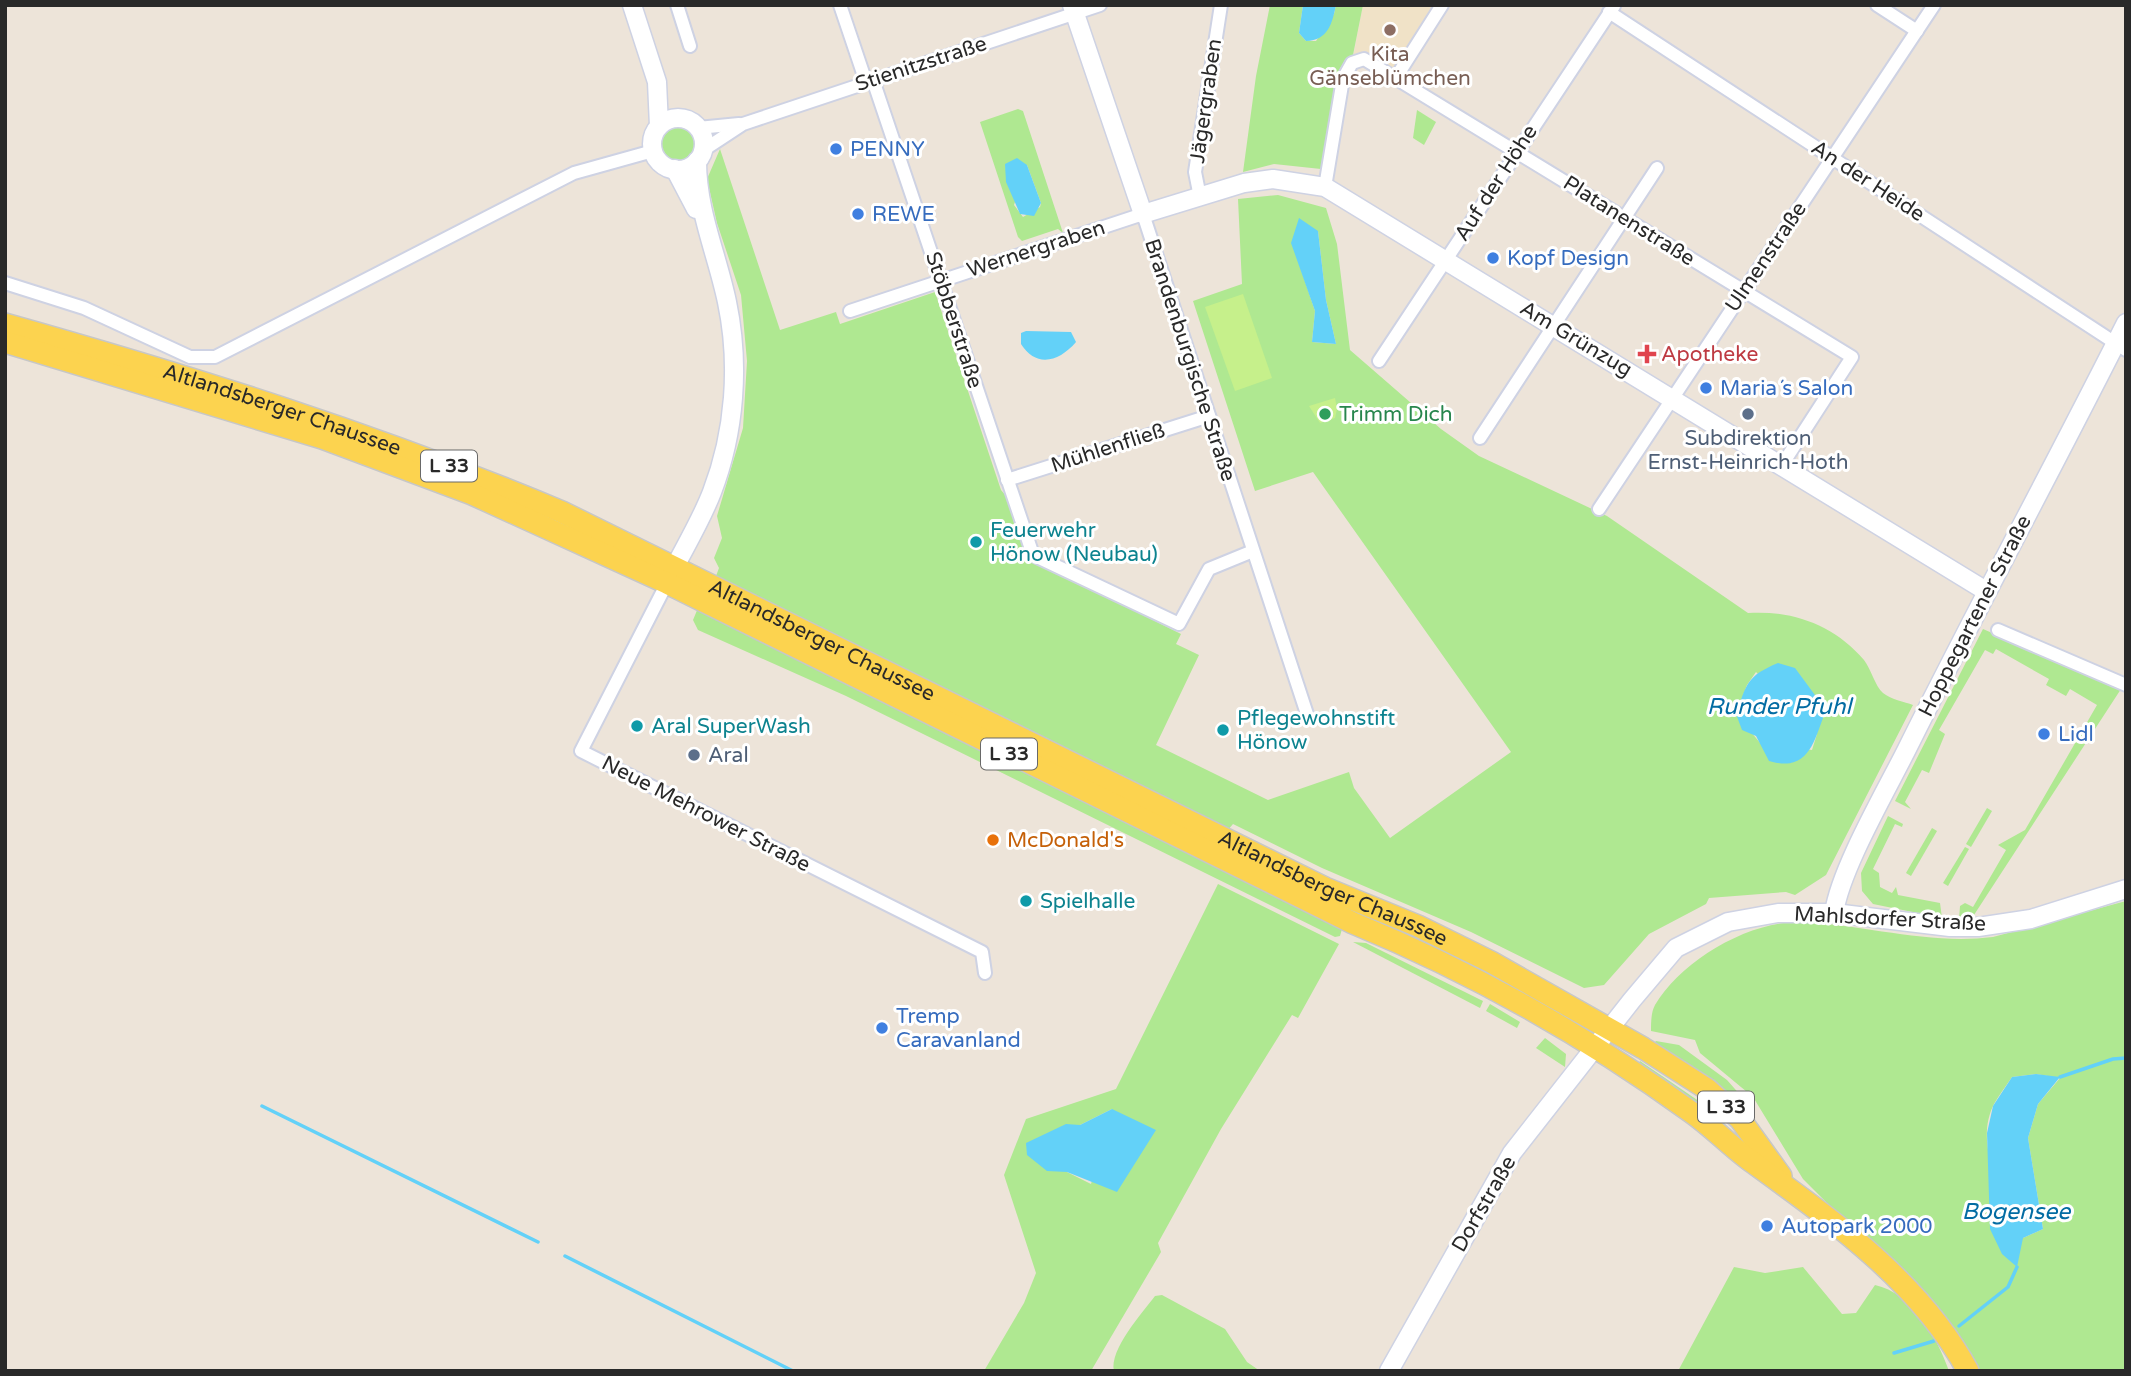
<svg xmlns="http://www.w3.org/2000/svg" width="2131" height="1376" font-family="'Varela Round',sans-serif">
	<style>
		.education { fill: #f0e2c7 }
		.green { fill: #afe891; fill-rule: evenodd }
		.pitch { fill: #c6f08b }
		.water { fill: #63d1f8 }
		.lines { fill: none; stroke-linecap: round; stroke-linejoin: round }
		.stream { stroke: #63d1f8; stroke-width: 3.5 }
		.street-casing { stroke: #ced2e3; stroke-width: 16 }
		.secondary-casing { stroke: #ced2e3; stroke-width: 21 }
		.primary-casing { stroke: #c7c7c7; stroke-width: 24 }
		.street { stroke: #fff; stroke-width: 12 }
		.secondary { stroke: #fff; stroke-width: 18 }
		.primary { stroke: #fcd34f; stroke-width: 21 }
		.education-dot { fill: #8d6e63; stroke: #fff; stroke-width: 2.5 }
		.shop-dot { fill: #3f7fe0; stroke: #fff; stroke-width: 2.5 }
		.health-dot { fill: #e0444e; stroke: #fff; stroke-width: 2.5 }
		.leisure-dot { fill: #2e9e5b; stroke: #fff; stroke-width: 2.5 }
		.service-dot { fill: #5c6f8a; stroke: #fff; stroke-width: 2.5 }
		.culture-dot { fill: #0f9aa8; stroke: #fff; stroke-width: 2.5 }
		.food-dot { fill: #e8710a; stroke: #fff; stroke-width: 2.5 }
		.labels { text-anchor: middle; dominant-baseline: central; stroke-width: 6; stroke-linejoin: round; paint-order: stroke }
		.shield { fill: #fff; stroke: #696969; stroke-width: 2 }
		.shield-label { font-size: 19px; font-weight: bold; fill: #292929 }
		.education-label { font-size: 21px; fill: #785e54; stroke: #fff }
		.street-label { font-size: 21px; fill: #292929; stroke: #fff }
		.shop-label { font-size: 21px; fill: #366cbe; stroke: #fff; text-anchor: start }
		.health-label { font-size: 21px; fill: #be3a42; stroke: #fff; text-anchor: start }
		.leisure-label { font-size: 21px; fill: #27864d; stroke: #fff; text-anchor: start }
		.service-label { font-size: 21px; fill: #4e5e75; stroke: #fff }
		.culture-label { font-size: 21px; fill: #0d838f; stroke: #fff; text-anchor: start }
		.food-label { font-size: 21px; fill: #c56008; stroke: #fff; text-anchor: start }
		.water-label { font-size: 23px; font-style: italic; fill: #036ca3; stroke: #fff }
	</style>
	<rect width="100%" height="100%" fill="#ede4d9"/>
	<!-- education -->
	<path class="education" d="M1363,5H1438L1393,67L1353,58Z"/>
	<!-- green -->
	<g class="green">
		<path d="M1270,5H1303L1299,33L1306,41H1316L1334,14L1336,5H1363L1353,55L1345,60L1337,74L1321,169L1274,164L1243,172L1256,76Z"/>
		<path d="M1018,109L1023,111L1063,233L1058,229L1022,241L1018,237L980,122ZM1027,165L1041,203L1040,207L1023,217L1014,205Z"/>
		<path d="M1417,110L1436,122L1424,145L1413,138Z"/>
		<circle cx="678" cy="146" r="19"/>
		<path d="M720,149L780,330L836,312L840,324L935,292L1001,490L1007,497L1028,557L1181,634L1176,644L1199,655L1156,745L1268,800L1349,772L1354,788L1390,838L1511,752L1313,472L1255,491L1193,301L1242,284L1238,199L1278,195L1326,208L1337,244L1350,350L1441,429L1479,456L1607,516L1748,613C1792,610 1834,625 1864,660C1871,669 1875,686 1883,693C1890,699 1905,702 1913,705L1826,875L1795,895L1786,892L1709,898L1706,904L1649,934L1604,985L1584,988L1471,932L1322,868L1233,824L1227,831L716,576L719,568L714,558L722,538L717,516L743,428L747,361L741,295L717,223L707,179ZM1318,231L1326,300L1336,344L1312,342L1315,311L1292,243ZM1756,672L1817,734L1812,750L1761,744L1736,714L1747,685Z"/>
		<path d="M698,608L1342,929L1340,936L1335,937L846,696L698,630L693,620Z"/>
		<path d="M1983,629L2121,689L1972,918L1959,919L1960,906L1965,903L1973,907L2006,850L1998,845L2025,830L2097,705L2070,689L2066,696L2046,685L2049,679L1996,649L1993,654L1985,650L1939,730L1945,734L1929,773L1922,770L1905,802L1911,809L1895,801Z"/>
		<path d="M1987,808L1992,811L1971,847L1966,844Z"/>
		<path d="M1888,816L1903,824L1902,827L1895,824L1873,869L1879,873L1880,887L1892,893L1896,887L1898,895L1940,903L1942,918L1873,904L1862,891L1861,873Z"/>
		<path d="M1932,828L1937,831L1911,876L1906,873Z"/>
		<path d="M1965,847L1969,849L1948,886L1943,883Z"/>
		<path d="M1218,884L1339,944L1298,1018L1292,1015L1221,1129L1158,1243L1161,1252L1091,1371H984L1024,1303L1036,1273L1004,1175L1026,1119L1116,1089ZM1112,1109L1091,1184L1067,1172L1066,1125H1080Z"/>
		<path d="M2126,901V1371H1977L1861,1237L1803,1179L1753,1097L1700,1053L1695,1040L1651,1031C1651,1023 1651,1012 1655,1005C1681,961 1749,920 1802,922C1867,925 1928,945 1993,937ZM2036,1074L2060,1078L2038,1104L2028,1138L2043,1229L2023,1238C2006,1199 1972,1147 1994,1104C1999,1095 2006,1086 2012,1077Z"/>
		<path d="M1353,942L1366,943L1483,1001L1480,1008Z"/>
		<path d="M1490,1004L1520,1022L1517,1028L1486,1011Z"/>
		<path d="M1545,1038L1566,1054L1565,1067L1536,1048Z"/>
		<path d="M1656,1041L1679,1045L1727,1080L1742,1097L1753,1120L1721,1086L1654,1043Z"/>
		<path d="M1640,1061L1712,1110L1742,1143L1636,1068Z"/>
		<path d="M1734,1267L1765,1273L1803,1267L1842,1314L1856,1313L1875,1285C1912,1293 1937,1337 1949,1371H1678Z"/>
		<path d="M1162,1295L1225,1329L1247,1362L1260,1371H1114C1109,1350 1142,1313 1155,1296Z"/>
	</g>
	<!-- pitch -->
	<g class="pitch">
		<path d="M1243,294L1272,378L1235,391L1205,307Z"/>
		<path d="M1335,398L1337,409L1335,418L1320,423L1309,406Z"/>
	</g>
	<!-- water -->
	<g class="water">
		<path d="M1303,5H1336C1332,24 1328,40 1306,41L1299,33Z"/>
		<path d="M1017,158L1027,165L1041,203L1034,216L1020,214L1006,182L1005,164Z"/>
		<path d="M1299,218L1318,231L1326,300L1336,344L1312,342L1315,311L1291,243Z"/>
		<path d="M1026,331L1071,332L1076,342C1059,362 1036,368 1021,344V333Z"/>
		<path d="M1778,663L1795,668L1826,710C1814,740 1810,773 1769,761L1756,736L1742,730L1736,714C1747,683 1747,676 1778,663Z"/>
		<path d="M2036,1074L2060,1077L2038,1104L2028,1138L2043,1229L2023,1238L2017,1267L2002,1254L1990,1229L1987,1133L1993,1106L2012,1077Z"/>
		<path d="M1112,1109L1156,1130L1117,1192L1067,1172L1047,1171L1027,1155L1026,1143L1066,1124L1080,1125Z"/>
	</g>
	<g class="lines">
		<!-- stream -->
		<g class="stream">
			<path d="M2060,1077L2113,1059L2126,1058"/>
			<path d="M262,1106L538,1242"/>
			<path d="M565,1256L793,1371"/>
			<path d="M1959,1326L2008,1287L2017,1267"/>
			<path d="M1894,1353L1934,1341"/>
		</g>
		<!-- street casing -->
		<g class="street-casing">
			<g id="street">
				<path d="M677,5L690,46"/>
				<path d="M840,5L866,82"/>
				<path d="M1877,5L1917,31"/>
				<path d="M1609,12L2126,350"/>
				<path d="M1395,79L1442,5"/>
				<path d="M873,80L1033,555L1179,624L1209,569L1253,551"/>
				<path d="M698,128L739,124"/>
				<path d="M702,151L743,124L1100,5"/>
				<path d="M1325,187L1343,79L1352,63L1364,59L1852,357L1782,465"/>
				<path d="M1200,197L1195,172L1221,5"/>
				<path d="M5,283L84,308L190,357H215L574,173L653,151"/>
				<path d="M850,311L1143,214L1307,714"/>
				<path d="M1379,361L1614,6"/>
				<path d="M1480,438L1657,168"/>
				<path d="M1007,480L1209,416"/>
				<path d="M1599,509L1934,5"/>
				<path d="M667,583L581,751L982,952L985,973"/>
				<path d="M1998,630L2126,685"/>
			</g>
		</g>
		<!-- secondary casing -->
		<g class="secondary-casing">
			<g id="secondary">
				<path d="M632,5L657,82L659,126"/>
				<path d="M1072,5L1143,214L1244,183L1273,179L1325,187L1986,591"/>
				<circle cx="678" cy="144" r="26"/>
				<path d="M675,169L696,209"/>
				<path d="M669,578C683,550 701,521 712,492C735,432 740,364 727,302C717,254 697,211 697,161"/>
				<path d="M1834,913C1840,870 1886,791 1907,749C1978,606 2054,466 2126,323"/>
				<path d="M1389,1371L1512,1153L1632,1000L1676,948L1728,922L1778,913H1834L1950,927H1978L2031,919L2126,889"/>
			</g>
		</g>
		<!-- primary casing -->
		<g class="primary-casing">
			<g id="primary">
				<path id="s1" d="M5,324C194,377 380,436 562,512L1325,888L1418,926L1491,962L1643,1048L1707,1089L1740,1119L1781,1176"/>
				<path d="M5,342L322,438L472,494L667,583L1353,923C1472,972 1586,1036 1691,1112C1711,1126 1728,1144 1748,1159C1829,1218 1919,1280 1968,1371"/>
			</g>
		</g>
		<!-- street -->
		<use href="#street" class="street"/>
		<!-- secondary -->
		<use href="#secondary" class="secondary"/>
		<!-- primary -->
		<use href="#primary" class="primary"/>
	</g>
	<!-- markers -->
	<circle class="education-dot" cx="1390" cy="30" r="7"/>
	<g class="shop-dot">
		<circle cx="836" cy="149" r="7"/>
		<circle cx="858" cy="214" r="7"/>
		<circle cx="1493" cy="258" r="7"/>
		<circle cx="1706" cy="388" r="7"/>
		<circle cx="2044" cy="734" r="7"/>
		<circle cx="882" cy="1028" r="7"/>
		<circle cx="1767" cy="1226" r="7"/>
	</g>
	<path class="health-dot" d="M1643.5 343.5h7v7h7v7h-7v7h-7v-7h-7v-7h7z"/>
	<circle class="leisure-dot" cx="1325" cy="414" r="7"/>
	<g class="service-dot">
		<circle cx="1748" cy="414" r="7"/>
		<circle cx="694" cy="755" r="7"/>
	</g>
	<g class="culture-dot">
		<circle cx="976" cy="542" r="7"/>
		<circle cx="637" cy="726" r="7"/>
		<circle cx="1223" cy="730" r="7"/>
		<circle cx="1026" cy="901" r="7"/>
	</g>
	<circle class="food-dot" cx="993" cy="840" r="7"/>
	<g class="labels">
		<!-- shield labels -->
		<g class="shield">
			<rect x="421" y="450.5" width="56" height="31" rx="5"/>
			<rect x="981" y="738.5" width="56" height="31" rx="5"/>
			<rect x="1698" y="1091.5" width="56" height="31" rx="5"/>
		</g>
		<g class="shield-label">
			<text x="449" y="466">L 33</text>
			<text x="1009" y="754">L 33</text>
			<text x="1726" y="1107">L 33</text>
		</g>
		<!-- education labels -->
		<g class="education-label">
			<text x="1390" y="54">Kita<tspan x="1390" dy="24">Gänseblümchen</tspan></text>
		</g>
		<!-- street labels -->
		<g class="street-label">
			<text transform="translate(921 64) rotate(-18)">Stienitzstraße</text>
			<text transform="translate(1206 101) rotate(-82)">Jägergraben</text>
			<text transform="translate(1868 181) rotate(33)">An der Heide</text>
			<text transform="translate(1496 183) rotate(-57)">Auf der Höhe</text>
			<text transform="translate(1629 221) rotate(32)">Platanenstraße</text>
			<text transform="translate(1036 249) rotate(-18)">Wernergraben</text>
			<text transform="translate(1766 257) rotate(-56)">Ulmenstraße</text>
			<text transform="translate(954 320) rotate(72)">Stöbberstraße</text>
			<text transform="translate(1576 339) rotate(31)">Am Grünzug</text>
			<text transform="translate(1190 360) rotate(72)">Brandenburgische Straße</text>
			<text stroke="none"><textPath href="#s1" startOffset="290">Altlandsberger Chaussee</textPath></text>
			<text transform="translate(1108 448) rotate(-18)">Mühlenfließ</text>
			<text transform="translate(1975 616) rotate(-63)">Hoppegartener Straße</text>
			<text stroke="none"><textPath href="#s1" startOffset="878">Altlandsberger Chaussee</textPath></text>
			<text transform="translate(706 814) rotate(27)">Neue Mehrower Straße</text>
			<text stroke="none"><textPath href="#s1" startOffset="1446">Altlandsberger Chaussee</textPath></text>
			<text transform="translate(1890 919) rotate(3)">Mahlsdorfer Straße</text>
			<text transform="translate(1484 1204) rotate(-60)">Dorfstraße</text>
		</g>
		<!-- shop labels -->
		<g class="shop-label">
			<text x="850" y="149">PENNY</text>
			<text x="872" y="214">REWE</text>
			<text x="1507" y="258">Kopf Design</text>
			<text x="1720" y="388">Maria´s Salon</text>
			<text x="2058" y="734">Lidl</text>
			<text x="896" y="1016">Tremp<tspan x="896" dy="24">Caravanland</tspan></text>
			<text x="1781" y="1226">Autopark 2000</text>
		</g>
		<!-- health labels -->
		<g class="health-label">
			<text x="1661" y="354">Apotheke</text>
		</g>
		<!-- leisure labels -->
		<g class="leisure-label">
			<text x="1339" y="414">Trimm Dich</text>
		</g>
		<!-- service labels -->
		<g class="service-label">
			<text x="1748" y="438">Subdirektion<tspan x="1748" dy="24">Ernst-Heinrich-Hoth</tspan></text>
			<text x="708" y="755" text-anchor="start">Aral</text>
		</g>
		<!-- culture labels -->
		<g class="culture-label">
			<text x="990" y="530">Feuerwehr<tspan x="990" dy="24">Hönow (Neubau)</tspan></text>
			<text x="1237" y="718">Pflegewohnstift<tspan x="1237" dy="24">Hönow</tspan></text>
			<text x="651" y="726">Aral SuperWash</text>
			<text x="1040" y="901">Spielhalle</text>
		</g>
		<!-- food labels -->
		<g class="food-label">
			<text x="1007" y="840">McDonald's</text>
		</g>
		<!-- water labels -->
		<g class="water-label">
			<text x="1779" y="707">Runder Pfuhl</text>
			<text x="2016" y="1212">Bogensee</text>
		</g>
	</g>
	<!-- border -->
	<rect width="2131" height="1376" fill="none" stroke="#292929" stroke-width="14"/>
</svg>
